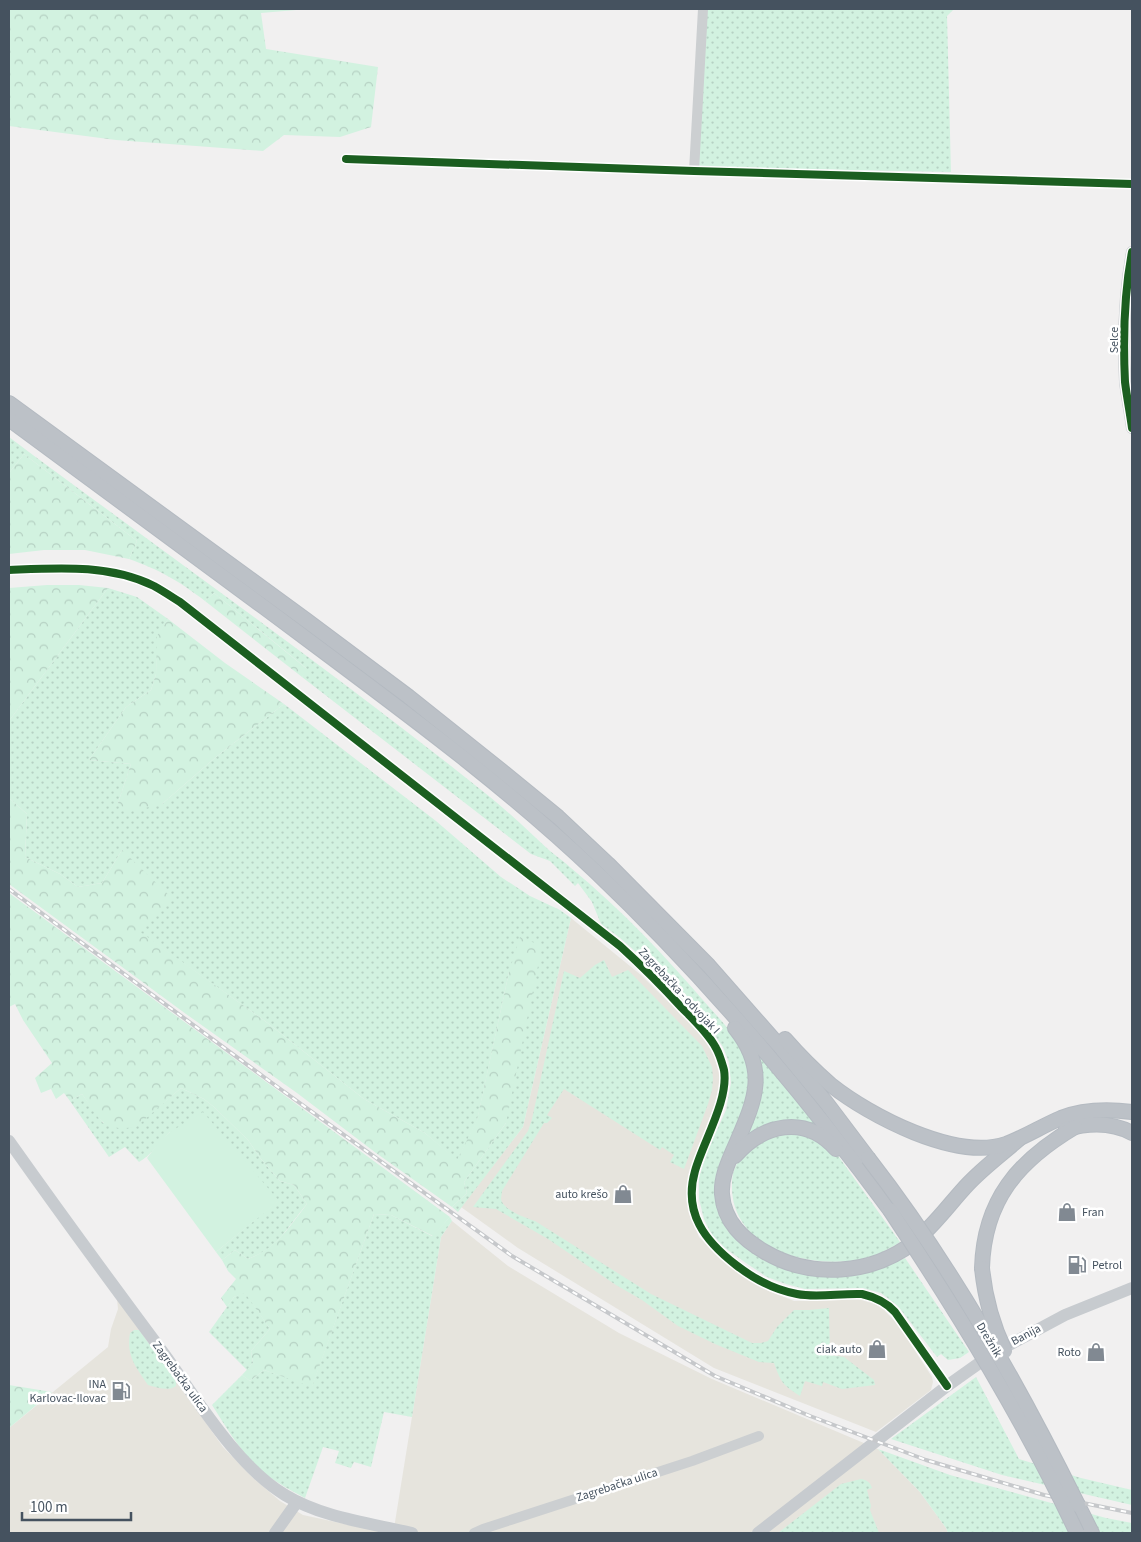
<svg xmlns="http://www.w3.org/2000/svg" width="1141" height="1542" font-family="'Source Sans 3',sans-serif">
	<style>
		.commercial { fill: #e6e4dd }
		.green { fill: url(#green-dots) }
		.forest { fill: url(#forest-crowns) }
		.pitch { fill: #d2f2e0 }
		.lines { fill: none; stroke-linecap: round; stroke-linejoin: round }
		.highway-casing { stroke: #b4bac1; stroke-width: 16 }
		.minor { stroke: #cccfd1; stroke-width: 10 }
		.major { stroke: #c7cbcf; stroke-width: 12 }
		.highway { stroke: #bcc1c7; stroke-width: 14 }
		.rail-casing { stroke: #c6c8cb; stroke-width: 4 }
		.rail { stroke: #fff; stroke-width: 2; stroke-dasharray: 5.5; stroke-linecap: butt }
		.highway-bridge-casing { stroke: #b4bac1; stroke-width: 16; stroke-linecap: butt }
		.highway-bridge { stroke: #bcc1c7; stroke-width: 14 }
		.cycleway-casing { stroke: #fff; stroke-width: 11 }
		.cycleway { stroke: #1b5e20; stroke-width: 8 }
		.labels { text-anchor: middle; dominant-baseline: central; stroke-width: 5; stroke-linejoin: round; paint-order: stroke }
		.street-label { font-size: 12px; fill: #45525f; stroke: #fff }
		.poi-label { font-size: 12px; fill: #45525f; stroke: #fff; text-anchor: end }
	</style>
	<defs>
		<pattern id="green-dots" width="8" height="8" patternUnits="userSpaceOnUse" patternTransform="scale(1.25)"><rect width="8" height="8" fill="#d2f2e0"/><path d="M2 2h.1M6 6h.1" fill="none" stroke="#b6d1c3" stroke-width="1.8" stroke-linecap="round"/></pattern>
		<pattern id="forest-crowns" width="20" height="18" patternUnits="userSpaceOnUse" patternTransform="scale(1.25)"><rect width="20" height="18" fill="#d2f2e0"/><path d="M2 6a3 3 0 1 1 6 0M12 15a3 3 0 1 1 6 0" fill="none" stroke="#b6d1c3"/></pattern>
	</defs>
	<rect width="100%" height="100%" fill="#f1f0f0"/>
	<!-- commercial -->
	<g class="commercial">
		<path d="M571,918L641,975L701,1034L713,1052L719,1070V1087L714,1106L692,1165V1219L699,1237L720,1257L743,1276L769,1291L794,1301L858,1299L875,1304L884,1310L897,1323L932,1377L933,1382L931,1390L876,1432L714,1368L518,1248L461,1207L523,1127Z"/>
		<path d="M452,1221L508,1266L619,1333L712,1379L878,1449L920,1492L946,1528L948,1533H392L395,1522L441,1237Z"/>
		<path d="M117,1299L223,1447L253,1478L280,1501L303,1515L387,1533H9V1428L108,1347L111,1329L118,1309Z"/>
	</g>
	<!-- green -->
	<g class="green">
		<path d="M707,9H954L947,16L951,172L697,167Z"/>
		<path d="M9,437C43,463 78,488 112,513C239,606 367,698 490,797C511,814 530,833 550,851C557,857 565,862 571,868C621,909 667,958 709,1007C727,1027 747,1047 749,1075C753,1118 714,1151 715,1191C717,1246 779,1275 827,1277C855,1279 881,1269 905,1258L969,1352L960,1358L948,1360L941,1354L937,1357L898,1306L881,1293L863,1288L805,1289L786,1284L767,1277L746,1263L725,1248L712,1235L704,1219L699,1199V1177L708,1150L726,1110L731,1083L729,1062L723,1047L712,1031L644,959L619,937L601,924L592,902L578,883L575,886L550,861L531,854L302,677L306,668L214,593L205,601C179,581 160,570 129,559L137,541L24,454L9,473Z"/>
		<path d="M108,588L137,597L168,619L158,636L156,674L151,690L126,707L89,760L131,764L118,803L162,804L216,757L284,704L436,821L501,877L530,896L560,910L571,918L523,1127L458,1212L452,1207L467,1193L464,1182L506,1123L509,972L477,1121L457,1161L425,1133L364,1099L265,1021L138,931L122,850L102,883L78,887L60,874L25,857L27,814L9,798V721Z"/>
		<path d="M604,960L612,977L628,970L702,1046L712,1067L713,1079L712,1090L708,1104L684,1169L670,1162L674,1155L662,1147L660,1150L564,1089L547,1115L552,1118L547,1123H544L502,1191C502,1193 501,1197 501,1199C503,1210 526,1218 535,1221L651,1294L752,1343H761L768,1341L777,1327L794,1310H809L829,1308L830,1355L844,1357L874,1380L875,1385L842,1389L823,1382L822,1386L805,1381L800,1396C783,1385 781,1383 774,1363L759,1362L715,1344L678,1326L642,1300L616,1285L548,1239L496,1209L473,1207L528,1131L532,1119L564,971L580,978L595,965Z"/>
		<path d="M758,1055H759L825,1132L750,1135L748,1132L762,1083L761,1068Z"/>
		<path d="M181,1088L204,1099L214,1107L248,1140L261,1159L280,1181L294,1185L307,1204C286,1228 280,1247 248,1259L235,1250L222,1260L216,1252L278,1201L170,1132C159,1142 152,1155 139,1162L125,1147L109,1157L70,1101L82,1094L103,1123L149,1115Z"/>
		<path d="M803,1131L836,1153L900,1242C888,1250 875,1256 862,1259C810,1270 730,1249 732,1184C732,1166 741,1157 753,1146C756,1143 759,1140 762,1138C768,1134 794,1133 803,1131Z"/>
		<path d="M374,1214L391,1215L432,1236L450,1217L452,1221L441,1237L412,1417L384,1412L371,1467L354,1462L351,1468L335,1463L339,1451L323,1447L305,1498C292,1491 279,1484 268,1476C243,1457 228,1430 212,1405L242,1375L250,1381L264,1370L312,1386Z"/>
		<path d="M245,1292L270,1329L251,1351L253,1363L247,1370L209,1332L234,1297Z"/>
		<path d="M134,1330H139L174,1378L176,1382V1386C168,1392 157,1387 148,1385C136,1367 126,1356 130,1333Z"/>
		<path d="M976,1377L1019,1459L1081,1478L1132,1490V1505L1002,1475L891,1439Z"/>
		<path d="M878,1449L950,1475L1106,1518L1132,1523V1533H948L946,1528L920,1492Z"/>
		<path d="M861,1479C867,1480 870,1482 872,1488L867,1490L871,1506L870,1510L879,1533H778L841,1484Z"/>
	</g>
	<!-- forest -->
	<g class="forest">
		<path d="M9,9H308L261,13L266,49L378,67L371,127L340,137L284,135L263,151L116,140L9,126Z"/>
		<path d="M24,454L137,541L129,559L85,550H44L9,554V473Z"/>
		<path d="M47,585H79L108,588L9,721V588Z"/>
		<path d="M214,593L307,669L302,677L205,601Z"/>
		<path d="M168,619L225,663L284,704L216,757L162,804L128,812L118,803L131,764L89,760L126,707L151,690L156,674L157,636Z"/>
		<path d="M9,798L27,814L25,857L60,874L78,887L102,883L122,850L172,898L139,931L265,1021L364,1099L425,1133L457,1160L477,1120L509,972L520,937L542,946L506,1123L464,1182L467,1193L452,1207L376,1153L297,1093L186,1014L9,884Z"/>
		<path d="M9,893L450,1217L433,1236L391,1215L374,1214L312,1387L264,1370L250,1381L242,1375L253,1363L251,1351L270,1329L245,1293L234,1297L227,1307L221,1298L236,1279L228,1271L222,1260L235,1250L248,1259C277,1248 289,1227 307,1204L294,1185L280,1181L261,1159L248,1140L214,1107L204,1099L181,1088L136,1127C102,1132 100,1120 82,1094L70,1101L64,1093L56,1099L51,1089L41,1093L35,1078L52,1063L23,1020L15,1004L9,1007Z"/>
		<path d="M9,1385L52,1392L9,1428Z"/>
	</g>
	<!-- pitch -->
	<path class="pitch" d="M203,1112L279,1201L216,1252L147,1158L161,1140L170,1132Z"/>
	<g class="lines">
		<!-- highway casing -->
		<g class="highway-casing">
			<g id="highway">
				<path d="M9,403L306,620L409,697L503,772L558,817L608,864L709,966L782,1049L825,1101L868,1158"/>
				<path d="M9,419C116,498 224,577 331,657C422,725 513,793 596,872C704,975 801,1089 890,1210"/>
				<path d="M735,1028C771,1073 753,1104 733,1151C727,1165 721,1179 722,1194C724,1222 743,1239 765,1252C811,1279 872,1275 914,1242C935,1225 950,1203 968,1184C984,1167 1002,1154 1019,1139"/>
				<path d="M785,1039C799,1055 815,1071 831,1085C870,1116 956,1161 1006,1144C1025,1137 1042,1126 1061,1118C1084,1109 1108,1109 1132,1112"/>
				<path d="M1066,1129C1088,1123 1112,1122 1132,1133"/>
				<path d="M735,1156C763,1124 805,1114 836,1149"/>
				<path d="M982,1268C984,1200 1018,1161 1075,1127"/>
				<path d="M1078,1505L1092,1533"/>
			</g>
		</g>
		<!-- minor -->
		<g class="minor">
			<path d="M346,159L694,171L1132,184"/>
			<path d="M694,171L703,9"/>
			<path d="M9,570C58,568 109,564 154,586C163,591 172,597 180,602L620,946C642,966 662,986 682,1008C694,1020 708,1033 716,1048C720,1055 722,1063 724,1070C729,1100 703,1142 695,1171C683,1213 705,1241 736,1265C754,1279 775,1290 797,1294C817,1298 841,1293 862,1294C875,1297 886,1302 895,1312L947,1386"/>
			<path d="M474,1533L483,1529L692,1461L759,1436"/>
		</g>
		<!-- major -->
		<g class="major">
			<path d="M1132,252C1124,294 1123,340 1125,382C1127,398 1130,413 1132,428"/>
			<path d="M9,1141C60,1213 112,1284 165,1355C198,1401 237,1466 285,1495C323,1518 370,1523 412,1533"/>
			<path d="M275,1533L297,1502"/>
			<path d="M758,1533L947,1386L992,1354L1065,1315L1132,1288"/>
		</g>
		<!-- highway -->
		<use href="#highway" class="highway"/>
		<!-- rail casing -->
		<g class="rail-casing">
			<path id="rail" d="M9,889L272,1083L512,1256L715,1376L810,1416L926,1460L1044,1495L1132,1513"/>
		</g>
		<!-- rail -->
		<use href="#rail" class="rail"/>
		<!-- highway-bridge casing -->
		<g class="highway-bridge-casing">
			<g id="highway-bridge">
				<path d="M868,1158C951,1265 1018,1384 1078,1505"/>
				<path d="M890,1210C959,1314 1024,1420 1077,1533"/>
				<path d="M982,1268C985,1298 992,1324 1005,1351"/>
			</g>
		</g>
		<!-- highway-bridge -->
		<use href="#highway-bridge" class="highway-bridge"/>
		<!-- cycleway casing -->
		<g class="cycleway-casing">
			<g id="cycleway">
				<path d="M346,159L694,171L1132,184"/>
				<path d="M1132,252C1124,294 1123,340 1125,382C1127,398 1130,413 1132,428"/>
				<path d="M9,570C58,568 109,564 154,586C163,591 172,597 180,602L620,946C642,966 662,986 682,1008C694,1020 708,1033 716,1048C720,1055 722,1063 724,1070C729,1100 703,1142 695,1171C683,1213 705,1241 736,1265C754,1279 775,1290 797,1294C817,1298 841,1293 862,1294C875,1297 886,1302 895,1312L947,1386"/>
			</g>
		</g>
		<!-- cycleway -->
		<use href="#cycleway" class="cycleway"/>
	</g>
	<!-- icons -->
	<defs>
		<g id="shop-bare" transform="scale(1.5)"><path d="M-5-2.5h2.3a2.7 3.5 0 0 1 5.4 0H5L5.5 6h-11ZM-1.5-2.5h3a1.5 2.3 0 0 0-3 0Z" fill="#818992" stroke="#fff" stroke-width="2.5" paint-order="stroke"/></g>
		<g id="fuel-bare" transform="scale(1.5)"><path d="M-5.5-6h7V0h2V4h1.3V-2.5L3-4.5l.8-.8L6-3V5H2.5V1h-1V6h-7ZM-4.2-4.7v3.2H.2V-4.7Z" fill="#818992" stroke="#fff" stroke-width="2.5" paint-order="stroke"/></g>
	</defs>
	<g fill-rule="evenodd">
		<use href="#shop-bare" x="623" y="1194"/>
		<use href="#shop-bare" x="1067" y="1212"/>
		<use href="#fuel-bare" x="1077" y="1265"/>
		<use href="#shop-bare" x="877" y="1349"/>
		<use href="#shop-bare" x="1096" y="1352"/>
		<use href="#fuel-bare" x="121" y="1391"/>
	</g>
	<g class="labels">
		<!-- street labels -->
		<g class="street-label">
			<text transform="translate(1114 340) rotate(-90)">Selce</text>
			<text transform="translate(679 991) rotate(47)">Zagrebačka - odvojak I</text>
			<text transform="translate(1026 1335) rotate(-28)">Banija</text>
			<text transform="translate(989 1340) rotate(59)">Drežnik</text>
			<text transform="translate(180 1377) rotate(54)">Zagrebačka ulica</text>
			<text transform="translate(617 1485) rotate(-18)">Zagrebačka ulica</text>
		</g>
		<!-- poi labels -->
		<g class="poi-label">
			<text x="608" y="1194">auto krešo</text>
			<text x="1082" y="1212" text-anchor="start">Fran</text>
			<text x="1092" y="1265" text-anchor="start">Petrol</text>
			<text x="862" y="1349">ciak auto</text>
			<text x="1081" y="1352">Roto</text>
			<text x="106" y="1384">INA<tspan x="106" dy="14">Karlovac-Ilovac</tspan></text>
		</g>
	</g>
	<!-- border -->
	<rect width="1141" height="1542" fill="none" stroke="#45525f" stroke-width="20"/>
	<!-- scale -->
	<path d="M22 1512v8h109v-8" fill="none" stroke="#45525f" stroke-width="2.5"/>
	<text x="30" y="1512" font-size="15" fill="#45525f" stroke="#ffffff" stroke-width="4" paint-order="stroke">100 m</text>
</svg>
